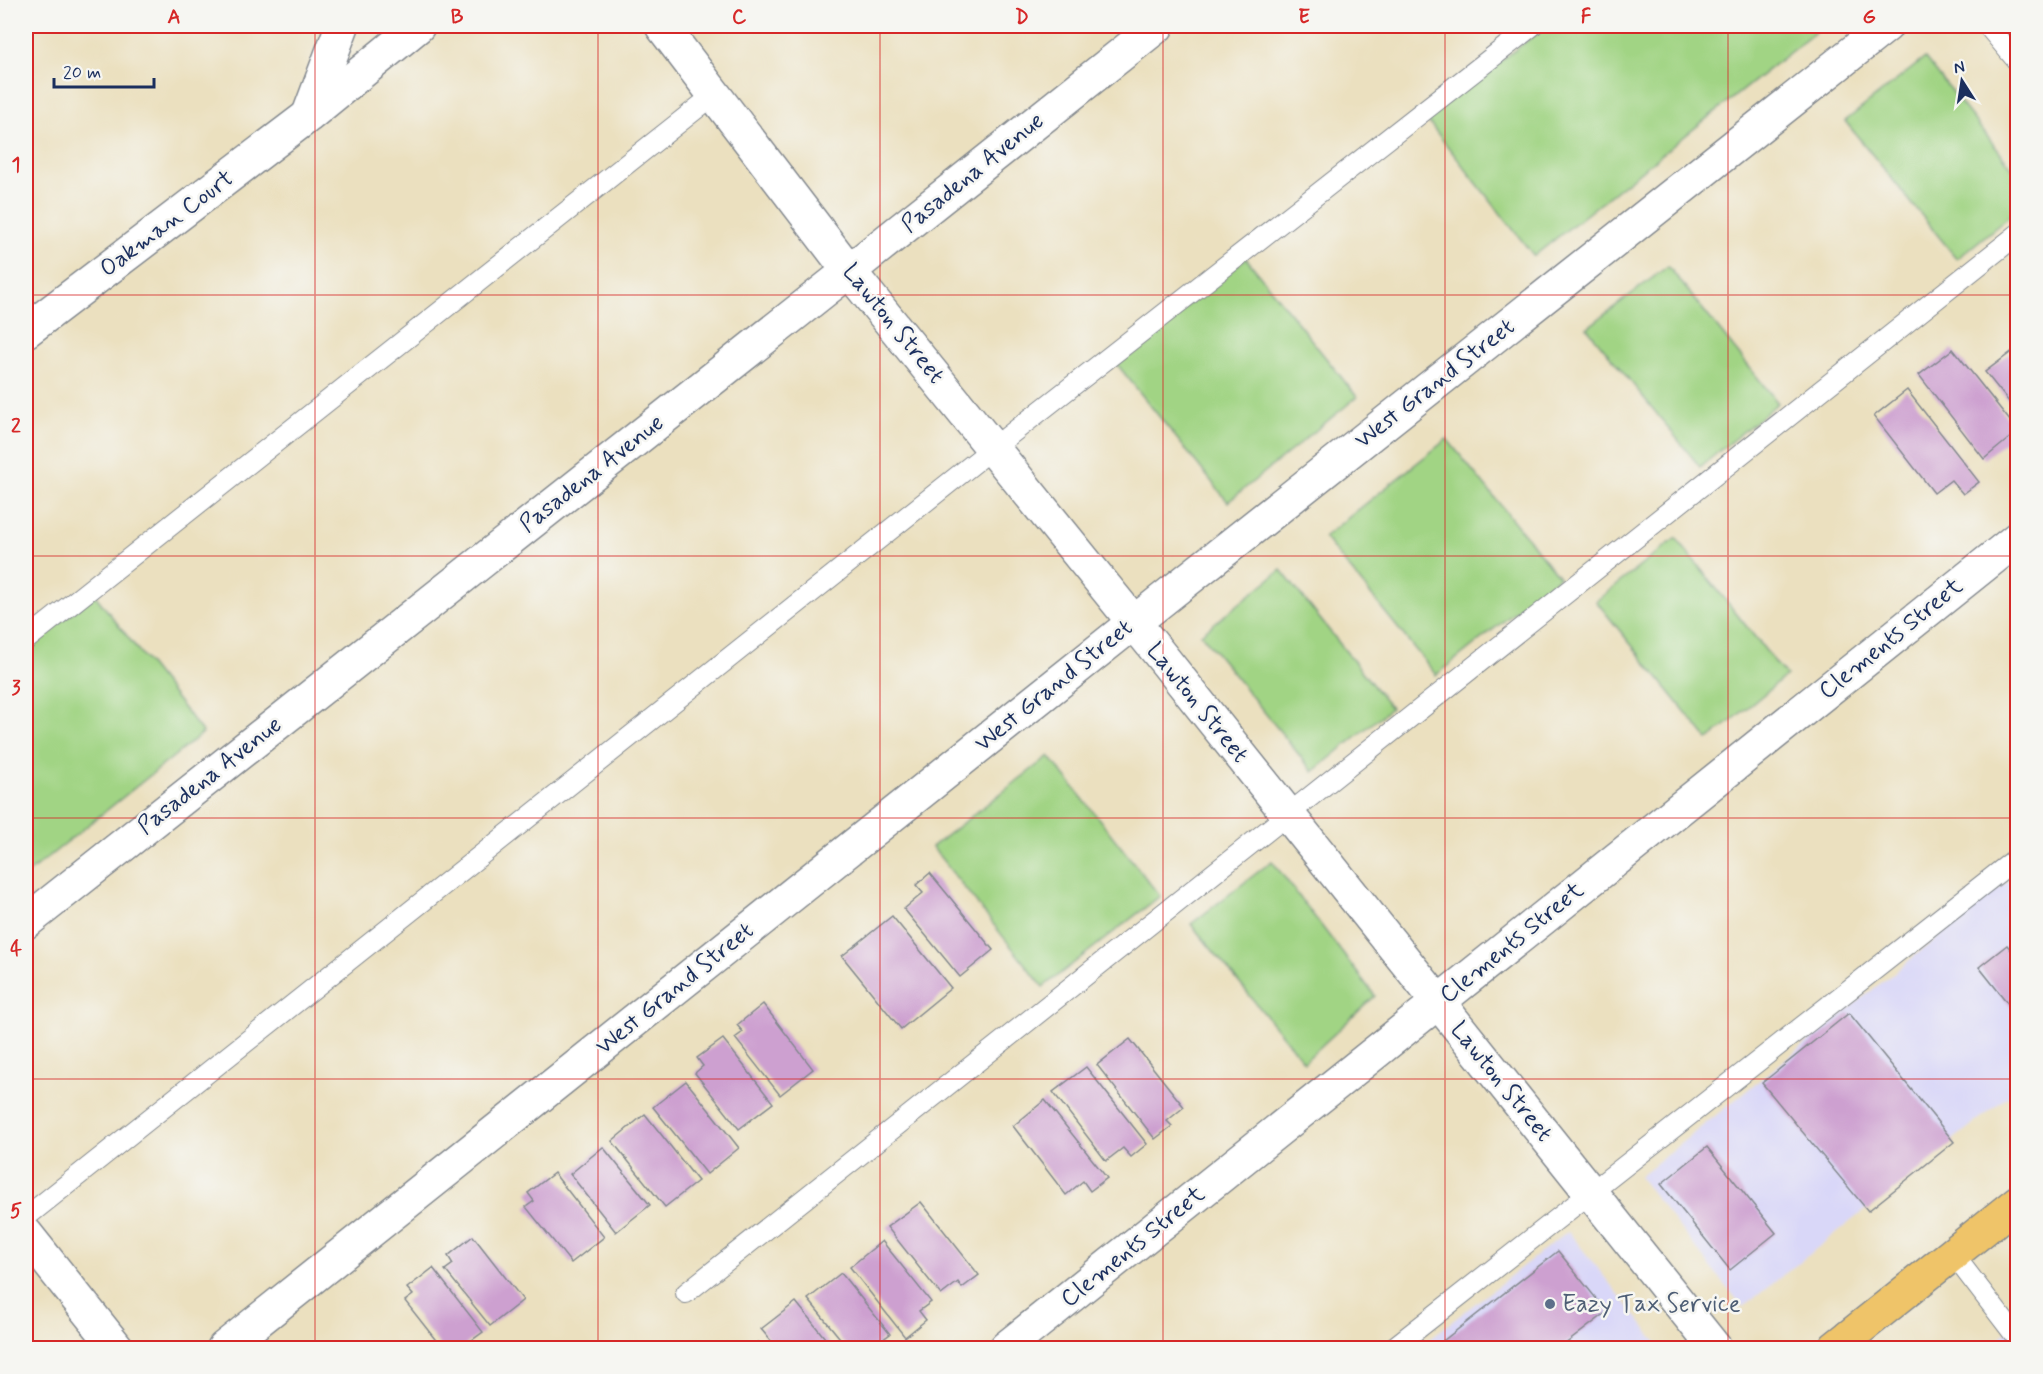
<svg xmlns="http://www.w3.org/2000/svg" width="2043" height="1374" font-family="Mynerve,sans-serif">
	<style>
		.built { fill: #d9d7f8 }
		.grass { fill: #a1d484; stroke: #5e8271; stroke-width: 1.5 }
		.building { fill: #cda0d0 }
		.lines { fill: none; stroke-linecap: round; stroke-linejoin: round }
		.service-casing { stroke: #83888e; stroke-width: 22 }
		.minor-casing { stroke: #83888e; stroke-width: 36 }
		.trunk-casing { stroke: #83888e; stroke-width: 36 }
		.service { stroke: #fff; stroke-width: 20 }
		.minor { stroke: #fff; stroke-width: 33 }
		.trunk { stroke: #efc469; stroke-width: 33 }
		.grid { fill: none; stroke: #d62828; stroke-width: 1.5; stroke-opacity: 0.55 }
		.service-dot { fill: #5c6f8a; stroke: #f6f6f2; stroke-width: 2 }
		.labels { text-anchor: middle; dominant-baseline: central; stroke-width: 5; stroke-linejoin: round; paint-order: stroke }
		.street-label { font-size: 24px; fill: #1b2f5e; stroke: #f6f6f2 }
		.service-label { font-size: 24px; fill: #4e5e75; stroke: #f6f6f2; text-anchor: start }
		.neatline { fill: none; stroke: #d62828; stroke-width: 2 }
		.grid-label { font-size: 20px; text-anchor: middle; font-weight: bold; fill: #d62828 }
	</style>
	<rect width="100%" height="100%" fill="#f6f6f2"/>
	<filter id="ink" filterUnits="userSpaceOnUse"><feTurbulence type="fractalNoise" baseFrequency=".0167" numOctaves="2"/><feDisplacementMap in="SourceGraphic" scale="12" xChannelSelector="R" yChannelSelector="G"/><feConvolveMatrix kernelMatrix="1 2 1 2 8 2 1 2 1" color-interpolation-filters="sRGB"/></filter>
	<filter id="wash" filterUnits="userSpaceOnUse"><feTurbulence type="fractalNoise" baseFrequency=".008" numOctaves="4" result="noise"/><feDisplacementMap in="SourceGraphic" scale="24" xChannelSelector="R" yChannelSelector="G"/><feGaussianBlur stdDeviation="1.35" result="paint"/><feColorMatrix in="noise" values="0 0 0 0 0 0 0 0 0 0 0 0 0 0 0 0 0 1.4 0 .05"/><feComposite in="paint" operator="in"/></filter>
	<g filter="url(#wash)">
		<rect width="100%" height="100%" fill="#ebe0bf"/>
		<!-- built -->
		<g class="built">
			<path d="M2017,874V1089L1743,1307L1639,1177Z"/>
			<path d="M1568,1231L1661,1348H1418Z"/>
			<path d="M2017,1324V1348H1987Z"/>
		</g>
		<!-- grass -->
		<g class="grass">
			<path d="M1546,26H1823L1534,256L1426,119Z"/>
			<path d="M1925,58L2017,174V210L1957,259L1845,121Z"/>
			<path d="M1246,258L1357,397L1228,502L1116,363Z"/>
			<path d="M1668,266L1778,403L1700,467L1587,328Z"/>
			<path d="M1447,439L1559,577L1436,675L1324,537Z"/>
			<path d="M1676,538L1786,676L1708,740L1596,601Z"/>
			<path d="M1281,570L1391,708L1313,772L1201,634Z"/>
			<path d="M95,595L203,733L26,875V649Z"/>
			<path d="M1049,756L1160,896L1043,987L932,847Z"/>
			<path d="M1272,861L1375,996L1304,1062L1191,924Z"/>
		</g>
		<g id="blocks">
			<!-- building -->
			<g class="building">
				<path d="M2018,347V413L1985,372Z"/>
				<path d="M1953,349L2018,431L1984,459L1919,375Z"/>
				<path d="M1907,390L1979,482L1963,494L1951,480L1934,493L1874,416Z"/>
				<path d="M930,873L993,950L960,977L904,909L923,893L916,885Z"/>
				<path d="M892,916L951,988L901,1029L842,956Z"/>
				<path d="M2007,945L2018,958V1016L1979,967Z"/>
				<path d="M763,1004L813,1069L780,1095L735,1038L743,1032L737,1025Z"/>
				<path d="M1849,1013L1954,1142L1868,1211L1762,1083Z"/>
				<path d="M723,1039L773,1103L739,1129L695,1073L703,1066L697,1058Z"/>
				<path d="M1130,1039L1184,1107L1167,1121L1172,1126L1155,1139L1097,1065Z"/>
				<path d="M1086,1067L1147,1144L1131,1157L1123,1148L1106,1161L1053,1092Z"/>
				<path d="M686,1081L739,1148L707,1174L653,1107Z"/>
				<path d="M1045,1100L1107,1178L1090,1191L1083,1181L1066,1195L1013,1126Z"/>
				<path d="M645,1114L698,1181L665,1207L612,1141Z"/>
				<path d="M603,1147L650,1205L616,1232L570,1174Z"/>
				<path d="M1707,1147L1776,1233L1730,1270L1661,1184Z"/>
				<path d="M554,1173L604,1237L571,1263L526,1207L534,1201L528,1193Z"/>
				<path d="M921,1202L979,1275L962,1288L958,1282L941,1295L887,1227Z"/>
				<path d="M473,1236L523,1300L490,1326L445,1270L453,1264L448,1256Z"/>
				<path d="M882,1241L931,1302L919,1311L926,1320L905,1337L850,1267Z"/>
				<path d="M1558,1251L1607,1312L1560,1348H1434Z"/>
				<path d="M433,1268L483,1332L461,1348H442L405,1301L413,1295L407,1288Z"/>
				<path d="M841,1273L890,1334L878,1343L882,1348H848L808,1299Z"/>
				<path d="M796,1302L833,1348H777L761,1329Z"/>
				<path d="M758,1342L763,1348H750Z"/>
			</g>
		</g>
	</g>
	<g filter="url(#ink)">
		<use href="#blocks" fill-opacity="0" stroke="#83888e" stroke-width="1.5"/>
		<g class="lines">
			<!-- service casing -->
			<g class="service-casing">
				<g id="service">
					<path d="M1988,26L2018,62"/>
					<path d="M26,640L715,94"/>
					<path d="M26,1217L993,448L1532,26"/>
					<path d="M1953,1254L2018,1339"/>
					<path d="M686,1293L2018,234"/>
					<path d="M1393,1348L2018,857"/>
				</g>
			</g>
			<!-- minor casing -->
			<g class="minor-casing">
				<g id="minor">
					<path d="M662,26L849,271L1158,652L1715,1348"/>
					<path d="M309,114L342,26"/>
					<path d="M26,331L308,116L418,26"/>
					<path d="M26,922L849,271L1157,26"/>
					<path d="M26,1234L117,1348"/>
					<path d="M224,1348L1162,600L1886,26"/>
					<path d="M1006,1348L2018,538"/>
				</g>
			</g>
			<!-- trunk casing -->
			<g class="trunk-casing">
				<path id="trunk" d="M1835,1348L2018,1202"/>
			</g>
			<!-- service -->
			<use href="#service" class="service"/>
			<!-- minor -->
			<use href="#minor" class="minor"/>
			<!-- trunk -->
			<use href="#trunk" class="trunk"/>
		</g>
	</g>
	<!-- grid -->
	<path class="grid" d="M315,26V1348M598,26V1348M880,26V1348M1163,26V1348M1445,26V1348M1728,26V1348M26,295H2018M26,556H2018M26,818H2018M26,1079H2018"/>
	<!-- markers -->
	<circle class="service-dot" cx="1550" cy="1304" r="6"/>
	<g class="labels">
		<!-- street labels -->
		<g class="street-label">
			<text transform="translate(973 173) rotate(-39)">Pasadena Avenue</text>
			<text transform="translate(167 224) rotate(-37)">Oakman Court</text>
			<text transform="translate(893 324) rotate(51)">Lawton Street</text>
			<text transform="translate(1435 384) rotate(-38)">West Grand Street</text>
			<text transform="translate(592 474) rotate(-38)">Pasadena Avenue</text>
			<text transform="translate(1891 639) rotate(-39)">Clements Street</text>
			<text transform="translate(1054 686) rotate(-39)">West Grand Street</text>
			<text transform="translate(1197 703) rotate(51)">Lawton Street</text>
			<text transform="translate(210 776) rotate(-38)">Pasadena Avenue</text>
			<text transform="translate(1512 943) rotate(-39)">Clements Street</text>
			<text transform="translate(675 989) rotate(-39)">West Grand Street</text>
			<text transform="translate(1501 1082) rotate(51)">Lawton Street</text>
			<text transform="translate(1133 1247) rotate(-39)">Clements Street</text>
		</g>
		<!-- service labels -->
		<g class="service-label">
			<text x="1562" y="1304">Eazy Tax Service</text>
		</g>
	</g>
	<!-- margin -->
	<rect width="2043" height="1374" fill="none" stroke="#f6f6f2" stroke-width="66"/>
	<!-- north arrow -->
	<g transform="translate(1962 81) rotate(348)" stroke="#f6f6f2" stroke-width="4.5" paint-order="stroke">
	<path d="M0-4.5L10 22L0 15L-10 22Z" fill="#1b2f5e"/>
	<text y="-9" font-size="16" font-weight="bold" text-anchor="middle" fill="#1b2f5e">N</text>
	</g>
	<!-- scale -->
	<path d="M54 78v9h100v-9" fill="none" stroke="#1b2f5e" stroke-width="3"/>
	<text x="63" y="78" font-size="18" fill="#1b2f5e" stroke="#f6f6f2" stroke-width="4.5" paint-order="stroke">20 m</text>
	<rect x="33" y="33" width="1977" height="1308" class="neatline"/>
	<g class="grid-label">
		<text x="174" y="23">A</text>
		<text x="457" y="23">B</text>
		<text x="739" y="23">C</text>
		<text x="1022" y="23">D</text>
		<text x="1304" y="23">E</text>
		<text x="1586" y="23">F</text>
		<text x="1869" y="23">G</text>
		<text x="16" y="171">1</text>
		<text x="16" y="432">2</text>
		<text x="16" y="694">3</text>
		<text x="16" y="955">4</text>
		<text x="16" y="1217">5</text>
	</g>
</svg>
